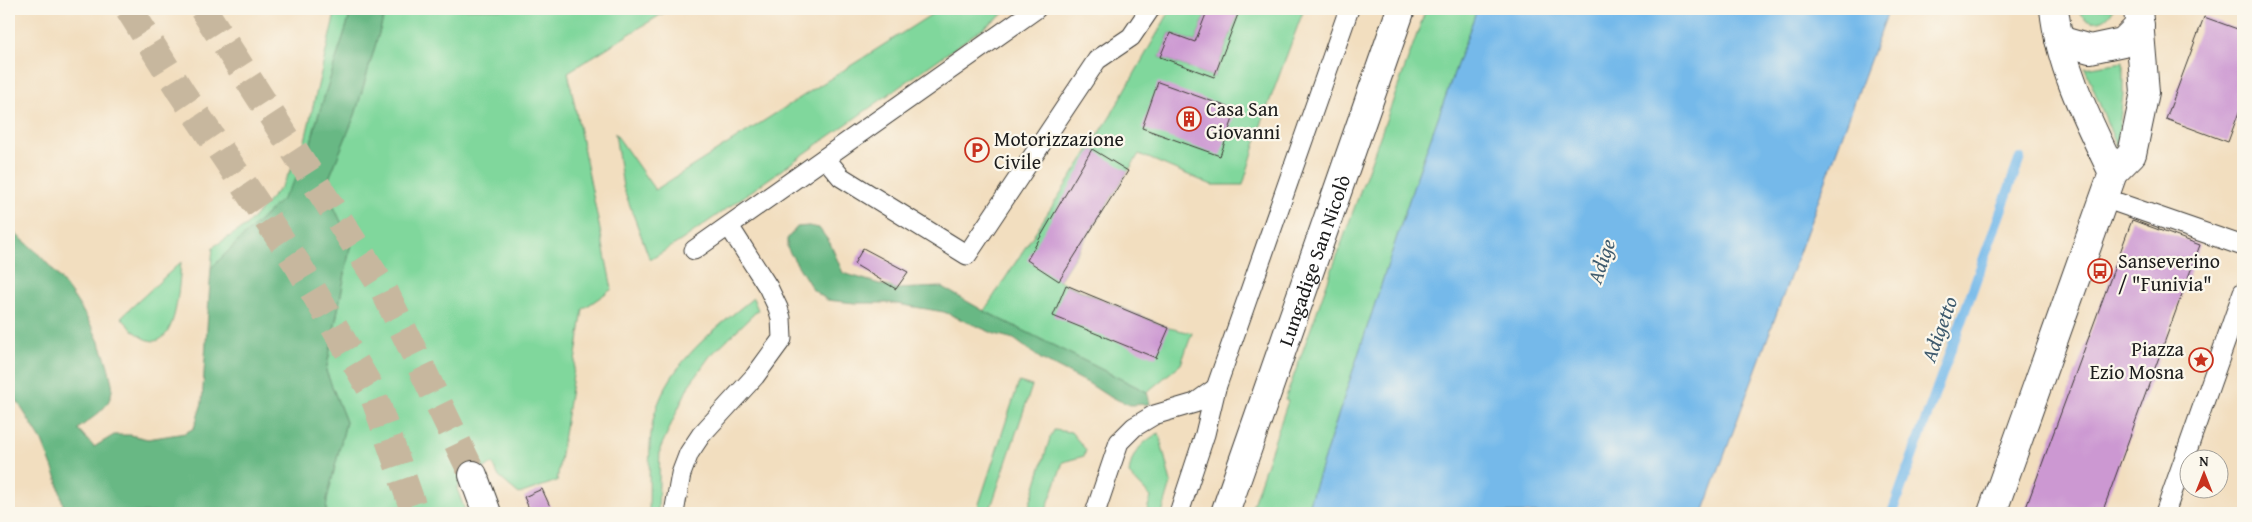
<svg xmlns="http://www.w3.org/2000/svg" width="2252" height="522" font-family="'Gentium Book Plus',serif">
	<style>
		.green { fill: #80d79c; stroke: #4e7a5c }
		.forest { fill: #68b884; stroke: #426a50 }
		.water { fill: #74b9ea; stroke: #486a83 }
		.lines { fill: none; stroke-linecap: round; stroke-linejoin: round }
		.stream { stroke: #74b9ea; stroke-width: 10 }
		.building { fill: #cc98d2 }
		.highway-tunnel { stroke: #c7b79e; stroke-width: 28; stroke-dasharray: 28 14; stroke-linecap: butt }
		.lane-casing { stroke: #3c3934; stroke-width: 21 }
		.secondary-casing { stroke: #3c3934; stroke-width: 30 }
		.highway-casing { stroke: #3c3934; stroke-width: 30 }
		.lane { stroke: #fff; stroke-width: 19 }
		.secondary { stroke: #fff; stroke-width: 28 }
		.highway { stroke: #fff; stroke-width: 28 }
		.labels { text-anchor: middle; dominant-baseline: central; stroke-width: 4.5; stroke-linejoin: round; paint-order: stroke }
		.poi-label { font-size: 20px; fill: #1c1c1c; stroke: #fbf7ec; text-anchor: start }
		.street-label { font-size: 20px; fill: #1c1c1c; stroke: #fbf7ec }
		.water-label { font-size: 21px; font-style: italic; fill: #3f5b6e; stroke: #fbf7ec }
	</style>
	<rect width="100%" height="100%" fill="#fbf7ec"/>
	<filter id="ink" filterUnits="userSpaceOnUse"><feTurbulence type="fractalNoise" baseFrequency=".02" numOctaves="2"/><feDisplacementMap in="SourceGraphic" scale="10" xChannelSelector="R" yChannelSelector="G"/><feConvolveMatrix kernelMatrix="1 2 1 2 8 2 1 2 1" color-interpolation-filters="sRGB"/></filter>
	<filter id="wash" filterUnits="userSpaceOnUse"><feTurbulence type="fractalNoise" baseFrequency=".0096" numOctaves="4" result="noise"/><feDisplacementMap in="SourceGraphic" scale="20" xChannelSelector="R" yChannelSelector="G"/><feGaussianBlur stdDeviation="1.12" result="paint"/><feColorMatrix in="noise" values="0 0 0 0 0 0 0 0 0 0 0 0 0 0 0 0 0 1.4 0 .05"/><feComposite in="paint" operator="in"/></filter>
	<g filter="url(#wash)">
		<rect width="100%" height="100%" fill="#f2debf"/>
		<!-- green -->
		<g class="green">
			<path d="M336,9H352L316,123L305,166L282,199L211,268L213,247L246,226L281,187L303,149Z"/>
			<path d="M386,9H670L568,72L612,289L583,309L557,481L519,494L499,477L493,464L463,477L457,489L466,513H326L327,499L346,422L326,371L351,243L325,188L355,115Z"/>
			<path d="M940,9H1010L682,240L650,260L623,187L615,133L655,190Z"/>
			<path d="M1171,9H1208L1195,42L1170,33L1160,57L1214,77L1240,9H1304L1263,119L1243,185H1212L1139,154L1059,281L1169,328L1192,333L1181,364L1147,392L984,311L1110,117Z"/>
			<path d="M1426,9H1477L1416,179L1306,513H1250L1288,401L1285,400Z"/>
			<path d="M2078,9H2113C2107,25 2084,26 2078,9Z"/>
			<path d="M2123,62V94L2117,147L2085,68Z"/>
			<path d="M181,262C178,300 174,381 121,317Z"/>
			<path d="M753,298L758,310L710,356L689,385L660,449L658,513H649C650,486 647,438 655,413C670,362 714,330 753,298Z"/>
			<path d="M1019,382L1032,386L989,513H976Z"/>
			<path d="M1054,430L1071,432L1086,450L1084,456L1063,462L1045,513H1027L1050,438Z"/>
			<path d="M1159,433L1171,483L1162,513H1146L1151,497L1129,474C1131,453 1142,442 1159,433Z"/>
		</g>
		<!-- forest -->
		<g class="forest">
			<path d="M352,9H386L355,115L325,188L351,243L326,371L346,422L327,499L326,513H65L57,479L42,441L9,388V230C50,255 101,327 110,375C111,379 113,385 112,390C110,409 92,417 78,429L94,447L114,435H130L148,439L185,433L194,428L202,403L211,268L282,199L305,166L316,123Z"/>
			<path d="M809,226L819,228L830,243L843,273L896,289L942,287L984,311L1147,392L1150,404L1130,405L1108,396L1088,383L1041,359L1014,339L995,334L944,312L891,303H855L827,300L813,290L787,248V239L797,227Z"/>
		</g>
		<!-- water -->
		<path class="water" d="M1477,9H1889L1703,513H1306L1416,179Z"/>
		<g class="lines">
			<!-- stream -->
			<path class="stream" d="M1892,513L2020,158"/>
		</g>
		<g id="blocks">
			<!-- building -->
			<g class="building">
				<path d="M1208,9H1240L1214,77L1160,57L1170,33L1195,42Z"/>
				<path d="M2204,17L2243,31V101L2228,142L2166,119Z"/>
				<path d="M1158,82L1236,110L1220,156L1142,128Z"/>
				<path d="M1092,149L1128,171L1059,281L1027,260Z"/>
				<path d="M2132,220L2200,245L2102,513H2024Z"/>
				<path d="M863,248L908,272L896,289L854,264Z"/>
				<path d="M1066,285L1169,328L1156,358L1053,316Z"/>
				<path d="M542,489L553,513H531L524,497Z"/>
			</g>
		</g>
	</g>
	<g filter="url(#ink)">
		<use href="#blocks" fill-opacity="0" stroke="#3c3934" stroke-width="1"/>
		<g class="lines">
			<!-- highway-tunnel -->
			<g class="highway-tunnel">
				<path d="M129,9L181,92L298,265L372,391L415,513"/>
				<path d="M203,9L383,288L473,475"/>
			</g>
			<!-- lane casing -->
			<g class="lane-casing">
				<g id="lane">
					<path d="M825,158L841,177L967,255L1097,60L1131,37L1150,9"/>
					<path d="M2104,198L2243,246"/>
					<path d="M694,250L1036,9"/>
					<path d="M674,513L681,474L689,453L701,435L755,376L782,339L781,318L778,308L768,287L729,226"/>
					<path d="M1095,513L1119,442L1134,427L1154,415L1195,403L1216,388"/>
					<path d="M1179,513L1205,434L1216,388L1349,9"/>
					<path d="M2165,513L2243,292"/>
				</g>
			</g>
			<!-- secondary casing -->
			<g class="secondary-casing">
				<g id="secondary">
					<path d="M2054,9C2060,67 2088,121 2113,173"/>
					<path d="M2059,40L2090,49L2123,42L2140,25"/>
					<path id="s1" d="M1225,513L1401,9"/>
					<path d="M1992,513L2113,173L2132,154L2145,92L2138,9"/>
				</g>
			</g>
			<!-- highway casing -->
			<g class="highway-casing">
				<path id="highway" d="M473,475L487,513"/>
			</g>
			<!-- lane -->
			<use href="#lane" class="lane"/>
			<!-- secondary -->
			<use href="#secondary" class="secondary"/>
			<!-- highway -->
			<use href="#highway" class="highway"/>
		</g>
	</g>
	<!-- icons -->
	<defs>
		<g id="building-ring" transform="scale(1.25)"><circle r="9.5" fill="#fbf7ec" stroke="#c8321e" stroke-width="1.5"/><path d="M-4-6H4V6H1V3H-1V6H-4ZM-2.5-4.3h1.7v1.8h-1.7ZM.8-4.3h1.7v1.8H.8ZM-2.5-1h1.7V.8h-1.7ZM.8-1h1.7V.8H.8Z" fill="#c8321e"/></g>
		<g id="parking-ring" transform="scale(1.25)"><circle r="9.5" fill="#fbf7ec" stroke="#c8321e" stroke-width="1.5"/><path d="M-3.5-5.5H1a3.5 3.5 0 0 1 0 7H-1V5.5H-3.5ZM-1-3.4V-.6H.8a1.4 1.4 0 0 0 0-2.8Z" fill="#c8321e"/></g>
		<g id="bus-ring" transform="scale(1.25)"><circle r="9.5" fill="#fbf7ec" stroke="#c8321e" stroke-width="1.5"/><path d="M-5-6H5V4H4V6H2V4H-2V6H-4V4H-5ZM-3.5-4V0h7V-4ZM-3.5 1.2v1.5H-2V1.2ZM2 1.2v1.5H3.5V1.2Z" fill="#c8321e"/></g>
		<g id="sight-ring" transform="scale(1.25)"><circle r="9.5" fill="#fbf7ec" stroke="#c8321e" stroke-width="1.5"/><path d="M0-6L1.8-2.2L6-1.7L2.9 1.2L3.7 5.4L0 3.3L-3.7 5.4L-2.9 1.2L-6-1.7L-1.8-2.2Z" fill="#c8321e"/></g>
	</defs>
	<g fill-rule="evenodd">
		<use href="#building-ring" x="1189" y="119"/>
		<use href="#parking-ring" x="977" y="150"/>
		<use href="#bus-ring" x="2100" y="271"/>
		<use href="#sight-ring" x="2201" y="360"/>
	</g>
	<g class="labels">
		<!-- poi labels -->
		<g class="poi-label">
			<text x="1206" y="108">Casa San<tspan x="1206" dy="23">Giovanni</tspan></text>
			<text x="994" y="138">Motorizzazione<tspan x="994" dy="23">Civile</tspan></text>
			<text x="2118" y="260">Sanseverino<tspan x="2118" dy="23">/ "Funivia"</tspan></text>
			<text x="2184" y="348" text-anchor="end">Piazza<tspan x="2184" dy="23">Ezio Mosna</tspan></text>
		</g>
		<!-- street labels -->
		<g class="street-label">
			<text stroke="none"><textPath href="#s1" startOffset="268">Lungadige San Nicolò</textPath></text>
		</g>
		<!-- water labels -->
		<g class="water-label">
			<text transform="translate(1601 261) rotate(-71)">Adige</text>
			<text transform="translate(1939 329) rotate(-70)">Adigetto</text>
		</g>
	</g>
	<!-- margin -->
	<rect width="2252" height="522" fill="none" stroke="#fbf7ec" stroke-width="30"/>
	<!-- north arrow -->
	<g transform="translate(2204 474)"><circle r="24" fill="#fbf7ec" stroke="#a29f99"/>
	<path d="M0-4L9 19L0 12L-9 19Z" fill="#c8321e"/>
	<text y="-8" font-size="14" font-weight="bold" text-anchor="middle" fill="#1c1c1c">N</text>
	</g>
</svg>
